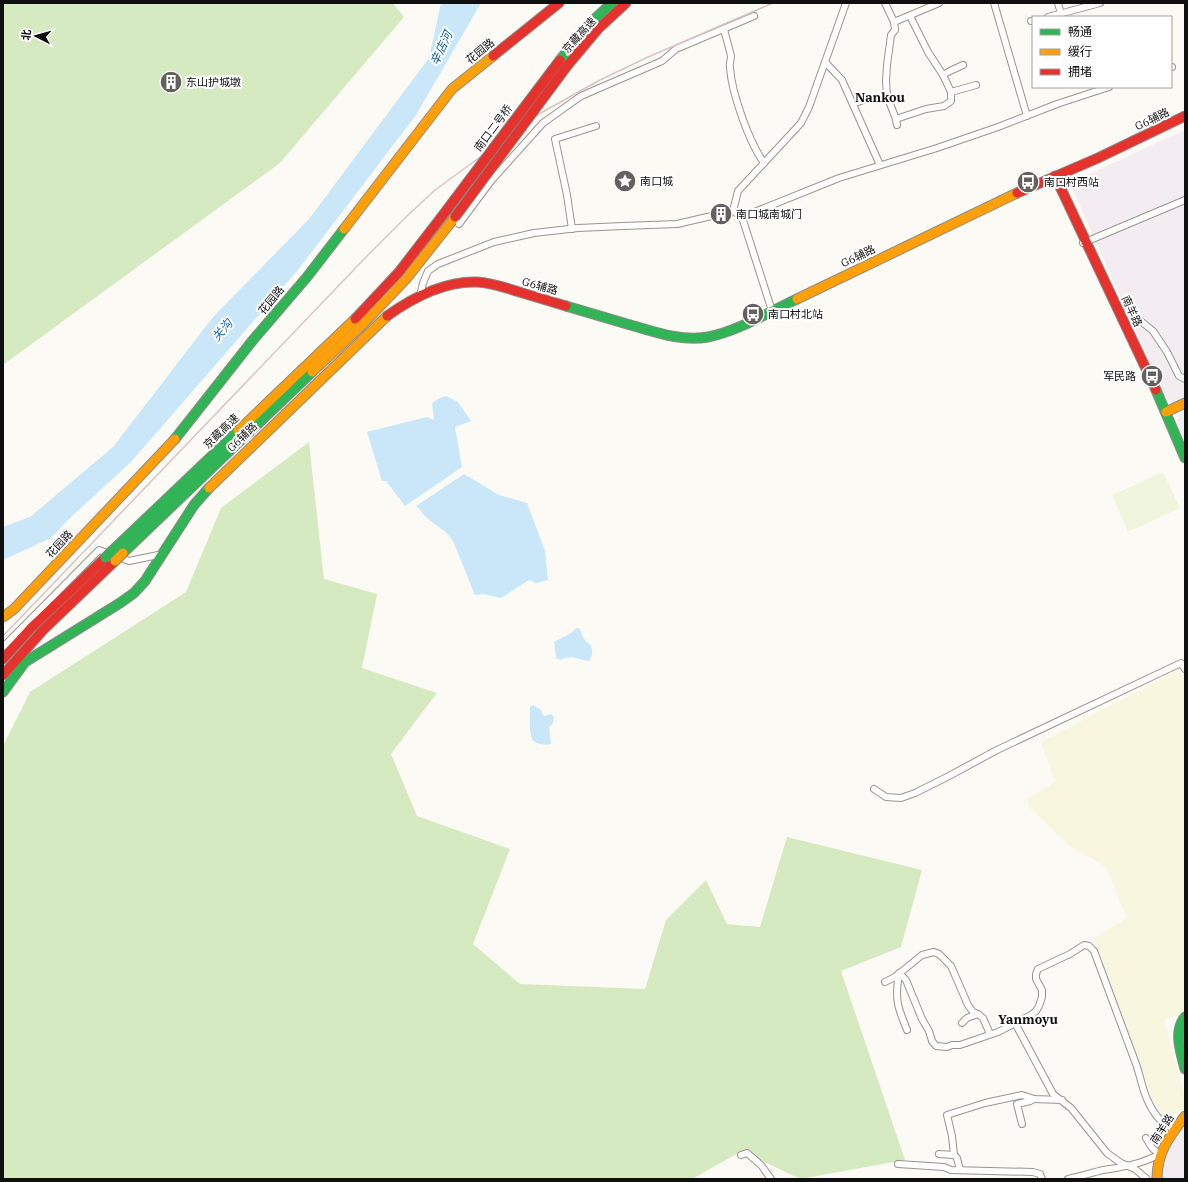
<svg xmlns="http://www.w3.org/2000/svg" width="1188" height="1182" font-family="'IBM Plex Serif','Noto Sans SC',serif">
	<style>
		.industrial { fill: #f3edf1 }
		.farmland { fill: #f9f6e0 }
		.forest { fill: #d6eac1 }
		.pitch { fill: #eff6dd }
		.water { fill: #c9e7f8 }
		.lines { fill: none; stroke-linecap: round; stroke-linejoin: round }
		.street-casing { stroke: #969592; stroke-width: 8 }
		.fast-casing { stroke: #8c8b89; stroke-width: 11 }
		.slow-casing { stroke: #8c8b89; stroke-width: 11 }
		.jam-casing { stroke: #8c8b89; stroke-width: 11 }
		.street { stroke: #fffefd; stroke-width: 6 }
		.fast { stroke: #30b455; stroke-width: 9 }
		.slow { stroke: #ff9f0a; stroke-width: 9 }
		.jam { stroke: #e5322d; stroke-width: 9 }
		.rail { stroke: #d9c4c4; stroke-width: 1.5 }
		.fast-bridge-casing { stroke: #83827f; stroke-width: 11; stroke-linecap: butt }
		.slow-bridge-casing { stroke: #83827f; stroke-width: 11; stroke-linecap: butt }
		.jam-bridge-casing { stroke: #83827f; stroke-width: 11; stroke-linecap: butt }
		.fast-bridge { stroke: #30b455; stroke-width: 9 }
		.slow-bridge { stroke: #ff9f0a; stroke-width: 9 }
		.jam-bridge { stroke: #e5322d; stroke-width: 9 }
		.labels { text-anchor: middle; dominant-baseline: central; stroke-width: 4; stroke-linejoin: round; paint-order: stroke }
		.street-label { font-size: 11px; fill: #0f0f0f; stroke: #fff }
		.poi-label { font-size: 11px; fill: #0f0f0f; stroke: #fff; text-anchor: start }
		.water-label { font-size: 12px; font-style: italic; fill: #1266a6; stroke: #fff }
		.quarter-label { font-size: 13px; font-weight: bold; fill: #0f0f0f; stroke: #fff }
	</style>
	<rect width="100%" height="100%" fill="#fcfaf4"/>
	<!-- industrial -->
	<g class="industrial">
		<path d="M1185,130V399L1173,403L1164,396L1070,183Z"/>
		<path d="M1185,409V444L1177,424L1178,413Z"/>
		<path d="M1185,1128V1179H1161L1159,1171L1162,1156Z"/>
	</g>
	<!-- farmland -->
	<path class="farmland" d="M1176,671L1185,676V1013L1164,1019L1185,1098V1107L1167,1120L1154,1102L1094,938L1127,918L1106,867L1068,845L1030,808L1027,799L1055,782L1041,742Z"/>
	<!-- forest -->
	<g class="forest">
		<path d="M3,3H393L404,17L280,163L3,365Z"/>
		<path d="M309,442L324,579L377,594L362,668L437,693L391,754L417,816L510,849L473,944L520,984L645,989L666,920L706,880L727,924L760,927L787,837L922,870L901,947L841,971L905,1160L800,1179L742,1151L692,1179H3V746L30,692L186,592L221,508Z"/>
	</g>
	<!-- pitch -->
	<path class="pitch" d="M1163,472L1180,508L1128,532L1112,495Z"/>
	<!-- water -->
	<g class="water">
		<path d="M441,3H481L416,115L298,270L132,461L70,518L51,538L3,560V527L30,517L113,447L213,317L309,219L429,58Z"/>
		<path d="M446,396L458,402L471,421L455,427L462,467L405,506L386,481H382L367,432L427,417L434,420L432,403L440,398Z"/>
		<path d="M464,474L499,495L527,503L545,551L548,580L536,583L529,580L501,598L484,594L475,595L453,541C445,529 437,527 427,518C423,514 420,509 416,506Z"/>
		<path d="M576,628H579C582,632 582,637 585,640C586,642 589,643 590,645C594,650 592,657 589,661C576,659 572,654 560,660L556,658L554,642C560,638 573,634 576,628Z"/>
		<path d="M533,705L541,710L543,715L545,716L551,714L554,717L553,723L549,727L551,744C543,745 539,745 532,740L530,729V707Z"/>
	</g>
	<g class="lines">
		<!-- street casing -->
		<g class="street-casing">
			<g id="street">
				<path d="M885,3L894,22L895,30L891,35L887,65L886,81L887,96L896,119L897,125"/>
				<path d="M994,3L1027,116"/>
				<path d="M1058,3L1061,14"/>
				<path d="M1048,17L1100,3"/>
				<path d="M1031,21H1033"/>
				<path d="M894,22L939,3"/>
				<path d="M724,29C726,38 729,47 731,56C731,60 729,64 730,68C732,94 749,142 764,163"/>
				<path d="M825,62L842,80L880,165"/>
				<path d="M1171,67H1172"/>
				<path d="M943,75L950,71L963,65"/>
				<path d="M951,92L976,85"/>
				<path d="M853,104L863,100L882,98L887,96"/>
				<path d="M896,119L926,109L944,106L951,101V92L943,75L928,52L910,16"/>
				<path d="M733,211L738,191L801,123L809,107L846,3"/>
				<path d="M742,217L839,178L937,148L998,127L1057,104L1109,87"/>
				<path d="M459,224L491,181L543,123L581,96L662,61L676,49L754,16"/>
				<path d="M572,229L567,195L555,139L596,126"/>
				<path d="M1083,243L1185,200"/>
				<path d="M420,296L423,283L428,271L438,264L494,242L534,233L578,228L623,226L677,224L733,211L742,217L772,311"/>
				<path d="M1137,318L1153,331L1167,352L1179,376L1185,379"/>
				<path d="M3,647L99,550L129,561L163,554"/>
				<path d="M874,789L886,797L901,798L915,793L949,776L997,750L1181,663L1185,669"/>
				<path d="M899,973L906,980L922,1019L929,1031L932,1041L936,1046L947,1047L952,1045H960L998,1032L1031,1015L1036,1011L1039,1006L1042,997V990L1036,979V974L1038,969L1070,954L1084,945L1089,946L1094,951C1108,989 1122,1026 1136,1064C1140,1075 1142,1088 1147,1099C1153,1113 1161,1125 1175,1129"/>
				<path d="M895,977L898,980C895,1003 899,1009 907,1030"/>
				<path d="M885,982L895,977L922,955L934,952L939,954L951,966L968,1005L973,1012L978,1014L983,1018L990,1034"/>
				<path d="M962,1023L967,1018L978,1014"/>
				<path d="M1015,1023L1053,1094L1071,1108L1107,1153L1121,1163L1135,1169L1147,1179"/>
				<path d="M1022,1124L1017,1104L1030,1101L1034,1099"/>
				<path d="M1146,1138C1151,1146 1152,1151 1161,1153"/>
				<path d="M939,1154L954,1155"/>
				<path d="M741,1155L747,1153L761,1165L771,1179"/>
				<path d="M898,1164L944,1167L951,1170L1033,1172L1040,1174L1042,1179"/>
				<path d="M960,1170L957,1158L954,1155L952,1136L947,1115L985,1103L1022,1095L1034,1099L1062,1100"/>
				<path d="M1068,1179C1078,1177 1088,1174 1099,1171C1120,1167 1142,1165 1161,1153"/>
			</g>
		</g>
		<!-- fast casing -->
		<g class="fast-casing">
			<g id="fast">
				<path d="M560,60L589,24L612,3"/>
				<path d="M566,306C586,312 607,318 627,324C653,331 680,342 708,337C738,331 769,312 797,299"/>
				<path d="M1156,390L1185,458"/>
				<path d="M175,439L253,340L307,277L344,229"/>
				<path d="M113,550L238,431"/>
				<path d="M123,553L312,372"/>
				<path d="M3,692L25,662L120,603L134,593L145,581L194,505L209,488"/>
				<path d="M1185,1017C1173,1031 1181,1053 1185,1069"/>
			</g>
		</g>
		<!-- slow casing -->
		<g class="slow-casing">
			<g id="slow">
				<path d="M344,229L452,89L493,56"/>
				<path d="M797,299L1017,193"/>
				<path d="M312,372L362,325L406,279L455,217"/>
				<path d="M1166,412L1185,403"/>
				<path d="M238,431L355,319"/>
				<path d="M209,488L387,316"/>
				<path d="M3,617L14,609L175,439"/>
				<path d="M1157,1179C1157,1152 1169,1137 1185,1116"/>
			</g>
		</g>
		<!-- jam casing -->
		<g class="jam-casing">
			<g id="jam">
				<path d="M493,56L559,3"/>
				<path d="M567,66L598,29L626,3"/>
				<path d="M1055,176L1156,390"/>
				<path d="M1017,193L1098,158L1185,116"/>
				<path d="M387,316C412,298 445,281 477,282C490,283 504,287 516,291C533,296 549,301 566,306"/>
				<path d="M355,319L399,272L446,211"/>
				<path d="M3,659L32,627L105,558"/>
				<path d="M3,675L43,630L115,561"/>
			</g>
		</g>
		<!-- street -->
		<use href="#street" class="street"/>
		<!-- fast -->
		<use href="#fast" class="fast"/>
		<!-- slow -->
		<use href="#slow" class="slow"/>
		<!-- jam -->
		<use href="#jam" class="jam"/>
		<!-- rail -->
		<path class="rail" d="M3,636L367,256L407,216L435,190L539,114L598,81L648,57L773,3"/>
		<!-- fast-bridge casing -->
		<g class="fast-bridge-casing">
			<path id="fast-bridge" d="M105,558L113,550"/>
		</g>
		<!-- slow-bridge casing -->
		<g class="slow-bridge-casing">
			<path id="slow-bridge" d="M115,561L123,553"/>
		</g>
		<!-- jam-bridge casing -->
		<g class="jam-bridge-casing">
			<g id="jam-bridge">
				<path d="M446,211L560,60"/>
				<path d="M455,217L567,66"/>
			</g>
		</g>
		<!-- fast-bridge -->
		<use href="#fast-bridge" class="fast-bridge"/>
		<!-- slow-bridge -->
		<use href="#slow-bridge" class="slow-bridge"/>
		<!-- jam-bridge -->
		<use href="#jam-bridge" class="jam-bridge"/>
	</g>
	<!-- icons -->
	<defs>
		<g id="building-disc" transform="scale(1.15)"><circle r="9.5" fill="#62615f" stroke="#fff"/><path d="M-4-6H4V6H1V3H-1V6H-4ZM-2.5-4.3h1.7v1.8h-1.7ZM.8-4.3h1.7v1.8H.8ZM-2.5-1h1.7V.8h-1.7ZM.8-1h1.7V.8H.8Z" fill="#fff"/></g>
		<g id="sight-disc" transform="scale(1.15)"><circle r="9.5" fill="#62615f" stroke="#fff"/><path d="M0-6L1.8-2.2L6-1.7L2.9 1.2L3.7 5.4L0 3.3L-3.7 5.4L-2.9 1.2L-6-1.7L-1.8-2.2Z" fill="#fff"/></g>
		<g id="bus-disc" transform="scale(1.15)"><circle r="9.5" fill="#62615f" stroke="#fff"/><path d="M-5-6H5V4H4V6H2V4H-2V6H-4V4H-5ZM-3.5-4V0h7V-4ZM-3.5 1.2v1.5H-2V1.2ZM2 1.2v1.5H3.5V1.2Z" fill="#fff"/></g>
	</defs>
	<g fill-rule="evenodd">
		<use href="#building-disc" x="171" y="82"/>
		<use href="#sight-disc" x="625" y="181"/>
		<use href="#bus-disc" x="1028" y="182"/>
		<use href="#building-disc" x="721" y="214"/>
		<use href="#bus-disc" x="753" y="314"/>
		<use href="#bus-disc" x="1152" y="376"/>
	</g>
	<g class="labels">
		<!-- street labels -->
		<g class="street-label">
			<text transform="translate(579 35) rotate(-48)">京藏高速</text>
			<text transform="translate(480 51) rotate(-39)">花园路</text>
			<text transform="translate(1152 119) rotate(-26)">G6辅路</text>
			<text transform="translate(493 128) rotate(-53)">南口二号桥</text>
			<text transform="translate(858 256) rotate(-26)">G6辅路</text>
			<text transform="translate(540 286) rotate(16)">G6辅路</text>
			<text transform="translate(271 300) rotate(-50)">花园路</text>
			<text transform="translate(1132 311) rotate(65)">南羊路</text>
			<text transform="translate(221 431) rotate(-44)">京藏高速</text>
			<text transform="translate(242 437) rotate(-44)">G6辅路</text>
			<text transform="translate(59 544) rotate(-47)">花园路</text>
			<text transform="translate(1162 1129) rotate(-57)">南羊路</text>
		</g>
		<!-- poi labels -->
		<g class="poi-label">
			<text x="186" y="82">东山护城墩</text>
			<text x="640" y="181">南口城</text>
			<text x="1044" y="182">南口村西站</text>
			<text x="736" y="214">南口城南城门</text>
			<text x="768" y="314">南口村北站</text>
			<text x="1136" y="376" text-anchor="end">军民路</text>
		</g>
		<!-- water labels -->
		<g class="water-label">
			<text transform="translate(441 48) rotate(-65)">辛店河</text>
			<text transform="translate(222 330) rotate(-50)">关沟</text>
		</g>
		<!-- quarter labels -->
		<g class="quarter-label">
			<text x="880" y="97">Nankou</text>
			<text x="1028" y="1019">Yanmoyu</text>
		</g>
	</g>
	<!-- border -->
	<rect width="1188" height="1182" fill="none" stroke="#0f0f0f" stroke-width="8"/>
	<!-- legend -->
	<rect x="1032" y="16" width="140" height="72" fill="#ffffff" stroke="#9f9f9f"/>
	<rect x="1040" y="29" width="20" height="6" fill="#30b455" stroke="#9f9f9f"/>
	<text x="1068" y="36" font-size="12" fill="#0f0f0f">畅通</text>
	<rect x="1040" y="49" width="20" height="6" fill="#ff9f0a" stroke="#9f9f9f"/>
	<text x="1068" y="56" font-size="12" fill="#0f0f0f">缓行</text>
	<rect x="1040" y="69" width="20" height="6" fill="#e5322d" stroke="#9f9f9f"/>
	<text x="1068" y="76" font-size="12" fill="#0f0f0f">拥堵</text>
	<!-- north arrow -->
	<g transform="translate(36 36) rotate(276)" stroke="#ffffff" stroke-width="3" paint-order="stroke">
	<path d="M0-3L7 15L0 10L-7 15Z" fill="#0f0f0f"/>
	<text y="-6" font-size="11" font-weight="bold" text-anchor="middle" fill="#0f0f0f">北</text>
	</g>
</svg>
